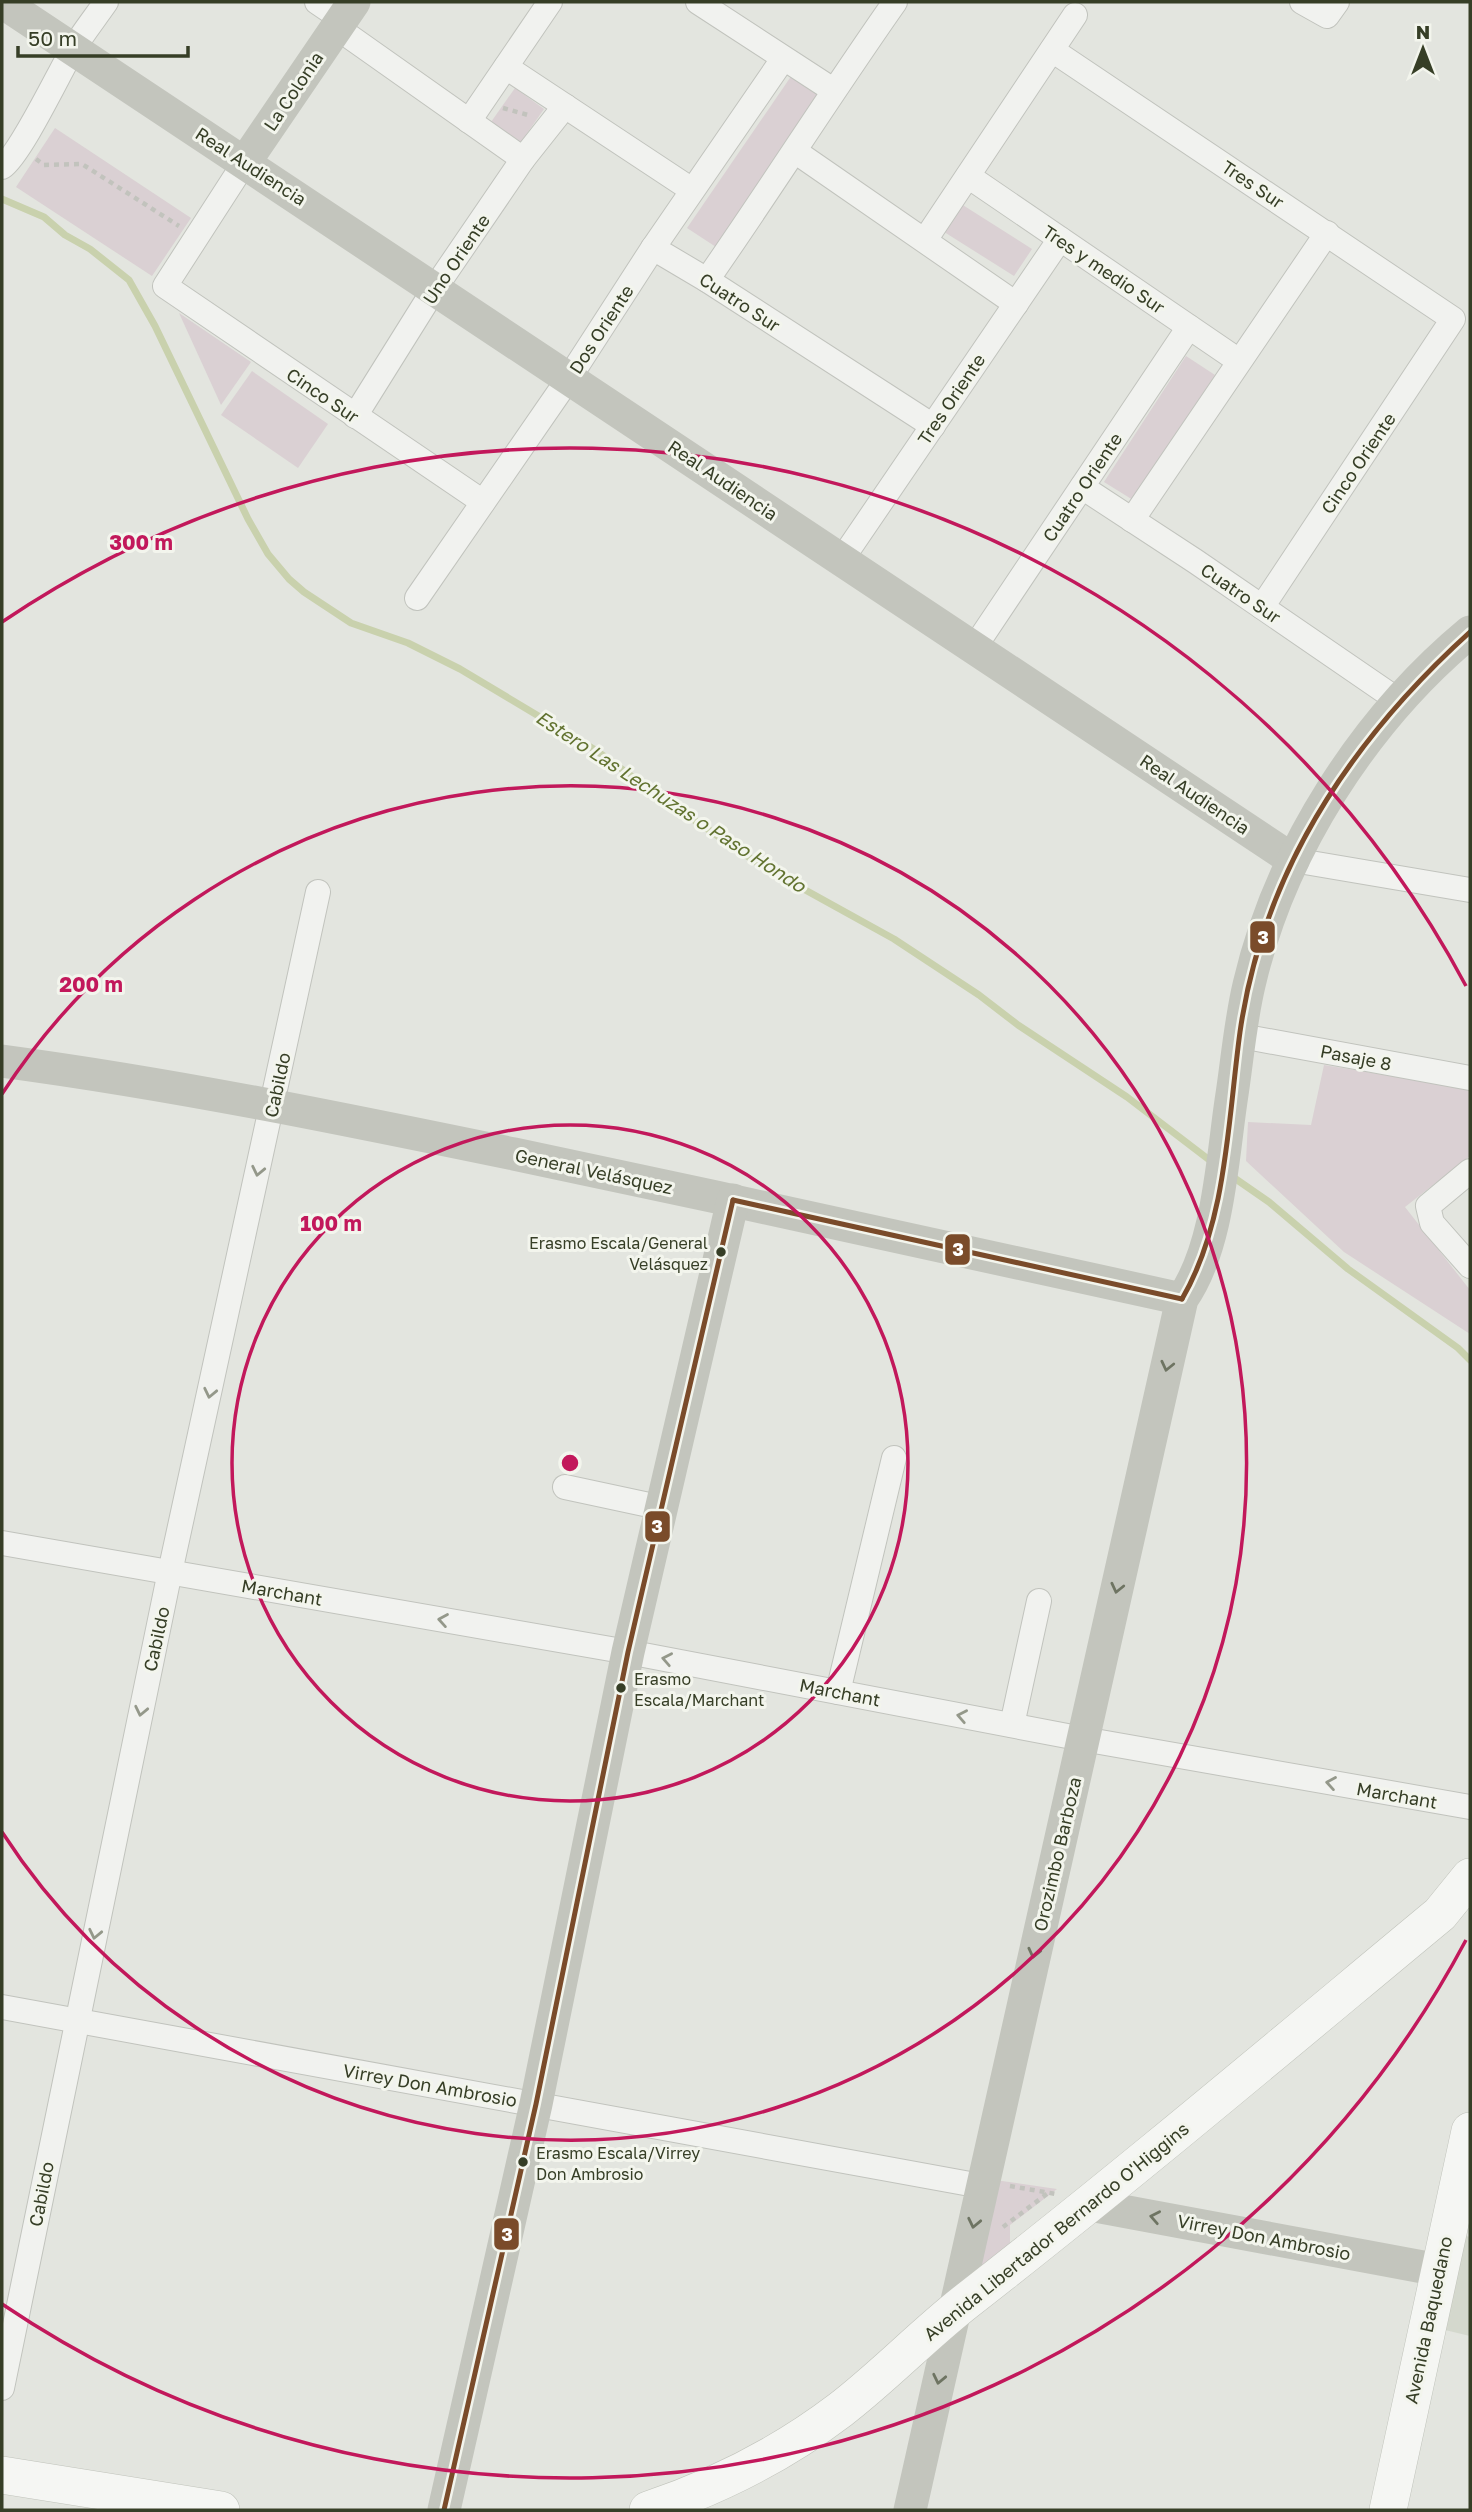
<svg xmlns="http://www.w3.org/2000/svg" width="1472" height="2512" font-family="'Golos Text',sans-serif">
	<style>
		.built { fill: #d4d8cd }
		.green { fill: #dad0d3 }
		.lines { fill: none; stroke-linecap: round; stroke-linejoin: round }
		.stream { stroke: #c9d1ad; stroke-width: 7 }
		.street-casing { stroke: #c1c3bd; stroke-width: 26 }
		.primary-casing { stroke: #c0c3bb; stroke-width: 38 }
		.path { stroke: #c2c3bd; stroke-width: 4.5; stroke-dasharray: 5 5; stroke-linecap: butt }
		.street { stroke: #f1f2ef; stroke-width: 24 }
		.secondary { stroke: #c3c5bd; stroke-width: 33 }
		.primary { stroke: #f5f6f3; stroke-width: 37 }
		.bus-1-casing { stroke: #f3f5ed; stroke-width: 10 }
		.bus-1 { stroke: #7a4b2a; stroke-width: 5 }
		.oneway { stroke: #94988a }
		.oneway2 { stroke: #6e7462 }
		.ring { fill: none; stroke: #c2185b; stroke-width: 3.5 }
		.bus-dot { fill: #363e26; stroke: #f3f5ed; stroke-width: 2.5 }
		.labels { text-anchor: middle; dominant-baseline: central; stroke-width: 6; stroke-linejoin: round; paint-order: stroke }
		.bus-label { font-size: 16px; fill: #363e26; stroke: #f3f5ed; text-anchor: start }
		.street-label { font-size: 18px; fill: #363e26; stroke: #f3f5ed }
		.water-label { font-size: 19px; font-style: italic; fill: #627330; stroke: #f3f5ed }
		.centre { fill: #c2185b; stroke: #f3f5ed; stroke-width: 3.5 }
		.ring-label { font-size: 21px; text-anchor: middle; font-weight: bold; fill: #c2185b; stroke: #f3f5ed; stroke-width: 6; stroke-linejoin: round; paint-order: stroke }
		.line-badge { stroke: #f3f5ed; stroke-width: 2.5 }
		.badge-label { font-size: 19px; text-anchor: middle; font-weight: bold; fill: #fff }
	</style>
	<rect width="100%" height="100%" fill="#e3e5df"/>
	<!-- built -->
	<path class="built" d="M1461,2235L1470,2237V2336L1445,2330Z"/>
	<!-- green -->
	<g class="green">
		<path d="M794,72L822,92L716,247L687,228Z"/>
		<path d="M515,88L544,109L521,142L491,122Z"/>
		<path d="M55,128L191,218L152,276L16,187Z"/>
		<path d="M958,202L1032,249L1014,276L941,230Z"/>
		<path d="M179,313L251,362L221,405Z"/>
		<path d="M1186,356L1215,375L1133,500L1104,482Z"/>
		<path d="M252,371L328,424L298,468L221,415Z"/>
		<path d="M1324,1065L1470,1089V1156L1405,1207L1470,1290V1334L1344,1252L1246,1161L1248,1122L1311,1125Z"/>
		<path d="M995,2180L1057,2189L1010,2225V2246L977,2273Z"/>
	</g>
	<g class="lines">
		<!-- stream -->
		<g class="stream">
			<path d="M2,199L44,217L65,235L90,249L129,280L155,326L248,519L268,554L289,579L304,592L351,623L408,643L460,669L597,751L656,794L762,866L894,939L979,995L1018,1025L1127,1097L1212,1162"/>
			<path d="M1230,1175L1269,1202L1348,1269L1458,1348L1470,1360"/>
		</g>
		<!-- street casing -->
		<g class="street-casing">
			<g id="street">
				<path d="M317,2L342,19"/>
				<path d="M698,2L833,90"/>
				<path d="M1302,2L1327,16L1337,2"/>
				<path d="M336,27L523,159"/>
				<path d="M1052,50L1453,319L1262,607"/>
				<path d="M506,67L692,190"/>
				<path d="M469,121L550,2"/>
				<path d="M796,152L1016,304"/>
				<path d="M245,162L165,286L483,502"/>
				<path d="M2,167C20,155 58,75 72,51C82,34 95,18 106,2"/>
				<path d="M968,176L1239,361"/>
				<path d="M925,240L1075,15"/>
				<path d="M653,248L707,280L933,426"/>
				<path d="M707,280C771,188 831,93 895,2"/>
				<path d="M355,416L435,288L523,159L565,106"/>
				<path d="M1082,487L1195,561L1399,701"/>
				<path d="M1132,520L1327,233"/>
				<path d="M842,559L1060,239"/>
				<path d="M417,598L569,378L653,248L783,59"/>
				<path d="M974,648L1189,327"/>
				<path d="M1293,860L1470,890"/>
				<path d="M1241,1036L1470,1078"/>
				<path d="M1470,1171L1428,1206L1432,1223L1470,1266"/>
				<path d="M565,1487L663,1508"/>
				<path d="M2,1543L628,1652L1083,1739L1470,1807"/>
				<path d="M838,1692L894,1458"/>
				<path d="M1012,1725L1039,1601"/>
				<path d="M2,2007L981,2186"/>
				<path d="M2,2388L167,1586L318,892"/>
			</g>
		</g>
		<!-- primary casing -->
		<g class="primary-casing">
			<g id="primary">
				<path d="M2,2475L221,2510"/>
				<path d="M648,2510C717,2487 782,2454 840,2410C883,2377 921,2337 964,2303C1126,2177 1282,2045 1440,1914L1470,1877"/>
				<path d="M1388,2510L1470,2131"/>
			</g>
		</g>
		<!-- path -->
		<g class="path">
			<path d="M503,108L528,115"/>
			<path d="M36,159L44,165L82,164L179,226"/>
			<path d="M1010,2186L1056,2194"/>
			<path d="M1003,2227L1048,2193"/>
		</g>
		<!-- street -->
		<use href="#street" class="street"/>
		<!-- secondary -->
		<g class="secondary">
			<path d="M2,2L1293,860"/>
			<path d="M245,162L354,2"/>
			<path d="M2,1061C174,1084 344,1119 514,1154C737,1201 960,1250 1182,1299"/>
			<path d="M1090,2205L1439,2270"/>
			<path d="M444,2510L536,2104L628,1652L733,1200"/>
			<path d="M910,2510L1182,1299C1218,1248 1222,1162 1231,1101C1237,1063 1240,1023 1249,985C1280,851 1364,720 1470,632"/>
		</g>
		<!-- primary -->
		<use href="#primary" class="primary"/>
		<!-- bus-1 casing -->
		<g class="bus-1-casing">
			<g id="bus-1">
				<path d="M733,1200L1182,1299"/>
				<path d="M1182,1299C1227,1222 1228,1119 1240,1032C1263,871 1352,739 1470,632"/>
				<path d="M444,2510L536,2104L628,1652L733,1200"/>
			</g>
		</g>
		<!-- bus-1 -->
		<use href="#bus-1" class="bus-1"/>
	</g>
	<!-- one-way arrows -->
	<defs><path id="oneway-chevron" d="M-2-3.5L2.5 0L-2 3.5" fill="none" stroke-width="1.6" stroke-linecap="round" stroke-linejoin="round" transform="scale(1.75)"/></defs>
	<g class="oneway">
		<use href="#oneway-chevron" transform="translate(258 1171) rotate(102)"/>
		<use href="#oneway-chevron" transform="translate(210 1393) rotate(102)"/>
		<use href="#oneway-chevron" transform="translate(443 1620) rotate(-170)"/>
		<use href="#oneway-chevron" transform="translate(667 1659) rotate(-169)"/>
		<use href="#oneway-chevron" transform="translate(141 1711) rotate(102)"/>
		<use href="#oneway-chevron" transform="translate(962 1716) rotate(-169)"/>
		<use href="#oneway-chevron" transform="translate(1331 1783) rotate(-170)"/>
		<use href="#oneway-chevron" transform="translate(95 1934) rotate(102)"/>
	</g>
	<g class="oneway2">
		<use href="#oneway-chevron" transform="translate(1167 1366) rotate(103)"/>
		<use href="#oneway-chevron" transform="translate(1117 1588) rotate(103)"/>
		<use href="#oneway-chevron" transform="translate(1034 1953) rotate(103)"/>
		<use href="#oneway-chevron" transform="translate(1155 2217) rotate(-169)"/>
		<use href="#oneway-chevron" transform="translate(974 2223) rotate(102)"/>
		<use href="#oneway-chevron" transform="translate(939 2379) rotate(102)"/>
	</g>
	<!-- distance rings -->
	<g class="ring">
		<circle cx="570" cy="1463" r="338"/>
		<path d="M2 1094A677 677 0 1 1 2 1832"/>
		<path d="M1466 1940A1015 1015 0 0 1 2 2304M2 622A1015 1015 0 0 1 1466 986"/>
	</g>
	<!-- markers -->
	<g class="bus-dot">
		<circle cx="721" cy="1252" r="6"/>
		<circle cx="621" cy="1688" r="6"/>
		<circle cx="523" cy="2162" r="6"/>
	</g>
	<g class="labels">
		<!-- bus labels -->
		<g class="bus-label">
			<text x="708" y="1243" text-anchor="end">Erasmo Escala/General<tspan x="708" dy="21">Velásquez</tspan></text>
			<text x="634" y="1679">Erasmo<tspan x="634" dy="21">Escala/Marchant</tspan></text>
			<text x="536" y="2153">Erasmo Escala/Virrey<tspan x="536" dy="21">Don Ambrosio</tspan></text>
		</g>
		<!-- street labels -->
		<g class="street-label">
			<text transform="translate(293 91) rotate(-56)">La Colonia</text>
			<text transform="translate(251 166) rotate(33)">Real Audiencia</text>
			<text transform="translate(1253 184) rotate(34)">Tres Sur</text>
			<text transform="translate(456 259) rotate(-56)">Uno Oriente</text>
			<text transform="translate(1104 269) rotate(34)">Tres y medio Sur</text>
			<text transform="translate(740 302) rotate(33)">Cuatro Sur</text>
			<text transform="translate(601 329) rotate(-57)">Dos Oriente</text>
			<text transform="translate(323 395) rotate(34)">Cinco Sur</text>
			<text transform="translate(951 399) rotate(-56)">Tres Oriente</text>
			<text transform="translate(1358 463) rotate(-56)">Cinco Oriente</text>
			<text transform="translate(723 480) rotate(34)">Real Audiencia</text>
			<text transform="translate(1082 487) rotate(-56)">Cuatro Oriente</text>
			<text transform="translate(1241 593) rotate(34)">Cuatro Sur</text>
			<text transform="translate(1195 794) rotate(34)">Real Audiencia</text>
			<text transform="translate(1356 1057) rotate(11)">Pasaje 8</text>
			<text transform="translate(277 1085) rotate(-78)">Cabildo</text>
			<text transform="translate(594 1171) rotate(12)">General Velásquez</text>
			<text transform="translate(282 1592) rotate(10)">Marchant</text>
			<text transform="translate(156 1639) rotate(-78)">Cabildo</text>
			<text transform="translate(840 1692) rotate(11)">Marchant</text>
			<text transform="translate(1397 1795) rotate(10)">Marchant</text>
			<text transform="translate(1057 1854) rotate(-77)">Orozimbo Barboza</text>
			<text transform="translate(430 2085) rotate(10)">Virrey Don Ambrosio</text>
			<text transform="translate(41 2194) rotate(-79)">Cabildo</text>
			<text transform="translate(1056 2231) rotate(-39)">Avenida Libertador Bernardo O'Higgins</text>
			<text transform="translate(1264 2237) rotate(11)">Virrey Don Ambrosio</text>
			<text transform="translate(1428 2320) rotate(-78)">Avenida Baquedano</text>
		</g>
		<!-- water labels -->
		<g class="water-label">
			<text transform="translate(671 801) rotate(33)">Estero Las Lechuzas o Paso Hondo</text>
		</g>
	</g>
	<circle cx="570" cy="1463" r="10" class="centre"/>
	<g class="ring-label">
		<text x="141" y="550">300 m</text>
		<text x="91" y="992">200 m</text>
		<text x="331" y="1231">100 m</text>
	</g>
	<g class="line-badge">
		<rect x="1249" y="920" width="27" height="34" rx="7" fill="#7a4b2a"/>
		<rect x="944" y="1233" width="27" height="33" rx="7" fill="#7a4b2a"/>
		<rect x="644" y="1510" width="27" height="33" rx="7" fill="#7a4b2a"/>
		<rect x="493" y="2217" width="27" height="34" rx="7" fill="#7a4b2a"/>
	</g>
	<g class="badge-label">
		<text x="1263" y="944">3</text>
		<text x="958" y="1256">3</text>
		<text x="657" y="1533">3</text>
		<text x="507" y="2241">3</text>
	</g>
	<!-- border -->
	<rect width="1472" height="2512" fill="none" stroke="#363e26" stroke-width="7"/>
	<!-- north arrow -->
	<g transform="translate(1423 49)" stroke="#f3f5ed" stroke-width="5" paint-order="stroke">
	<path d="M0-5L12 26L0 18L-12 26Z" fill="#363e26"/>
	<text y="-10" font-size="19" font-weight="bold" text-anchor="middle" fill="#363e26">N</text>
	</g>
	<!-- scale -->
	<path d="M18 46v10h170v-10" fill="none" stroke="#363e26" stroke-width="3.5"/>
	<text x="28" y="46" font-size="21" fill="#363e26" stroke="#f3f5ed" stroke-width="5" paint-order="stroke">50 m</text>
</svg>
